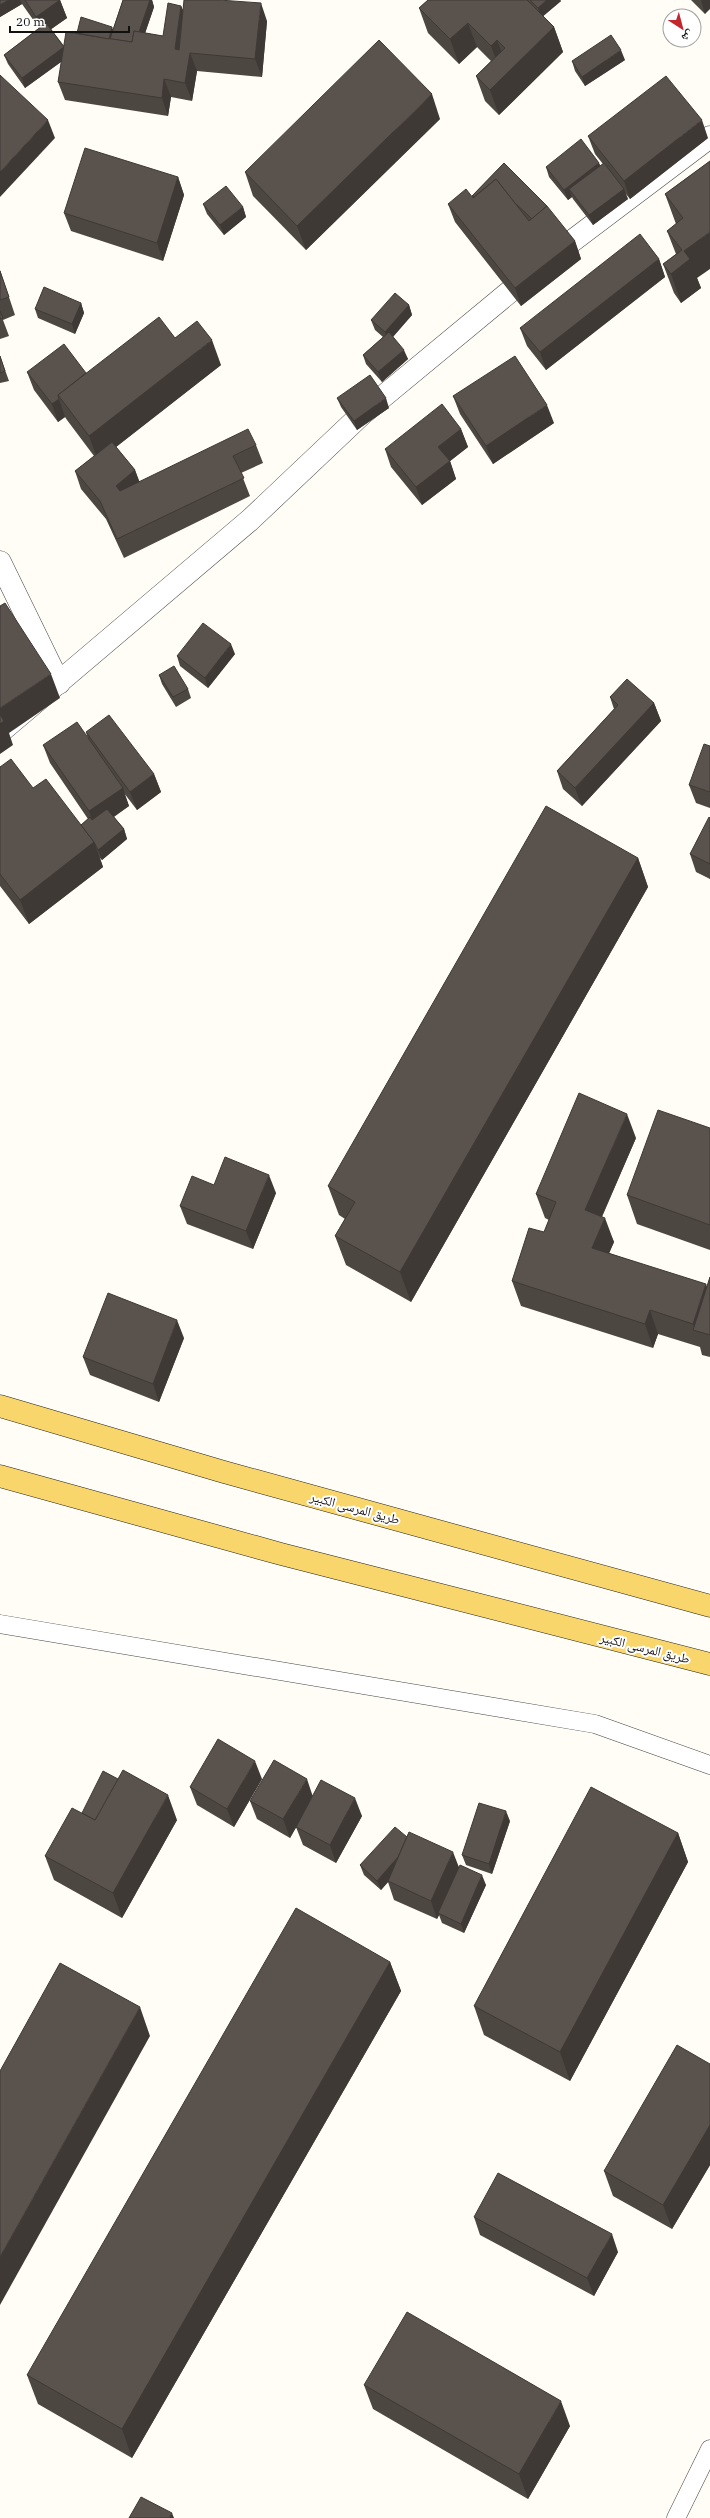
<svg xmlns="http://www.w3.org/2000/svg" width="710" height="2518" font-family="'IBM Plex Serif','Noto Naskh Arabic',serif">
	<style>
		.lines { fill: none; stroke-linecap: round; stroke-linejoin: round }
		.lane-casing { stroke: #444; stroke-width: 19 }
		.street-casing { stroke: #444; stroke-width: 23 }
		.primary-casing { stroke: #222; stroke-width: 23 }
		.lane { stroke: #fff; stroke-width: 18 }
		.street { stroke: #fff; stroke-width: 22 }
		.primary { stroke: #f9d66b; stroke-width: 22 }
		.wall { fill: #4d4742 }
		.shaded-wall { fill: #3f3936 }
		.building { fill: #5a524d; stroke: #3f3936 }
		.labels { text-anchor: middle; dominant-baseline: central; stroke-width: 4; stroke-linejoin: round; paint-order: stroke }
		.street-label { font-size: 13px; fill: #111; stroke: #fff }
	</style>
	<rect width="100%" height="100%" fill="#fffdf5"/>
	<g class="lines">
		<!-- lane casing -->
		<g class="lane-casing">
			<g id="lane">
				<path d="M0,1624L595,1724L710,1765"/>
				<path d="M676,2518L710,2449"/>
			</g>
		</g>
		<!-- street casing -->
		<g class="street-casing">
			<g id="street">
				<path d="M0,562L59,683"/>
				<path d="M0,732L250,520L362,414L559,251L710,137"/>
			</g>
		</g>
		<!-- primary casing -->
		<g class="primary-casing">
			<g id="primary">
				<path d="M0,1406L224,1472L710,1606"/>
				<path d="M0,1476L281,1554L710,1664"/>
			</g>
		</g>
		<!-- lane -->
		<use href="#lane" class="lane"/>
		<!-- street -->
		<use href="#street" class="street"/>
		<!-- primary -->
		<use href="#primary" class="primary"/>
	</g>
	<!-- wall -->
	<g class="wall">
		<path d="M0,0H60L67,18L51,29L64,46L77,33L113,29L123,0H152L154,7L145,33L163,36L181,6L183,10L267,21L262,77L197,71L192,101L171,97L168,116L65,100L58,82L62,61L25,88L8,64L4,55L39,28L22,4L0,17Z"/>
		<path d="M428,0H560L561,1L543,16L554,27L563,52L499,115L485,101L476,76L491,61L477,47L459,64L428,33L419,8Z"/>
		<path d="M691,0H710L705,14Z"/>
		<path d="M625,60L585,86L575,71L572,61Z"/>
		<path d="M440,119L306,250L253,196L245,172Z"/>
		<path d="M588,136L708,138L630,199L625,193L628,199L593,225L573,199L572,197L568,200L549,177L546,167L599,163L600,166L603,164L595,154Z"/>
		<path d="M710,161L697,278L701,288L681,303L674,293L663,264L676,254L667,231L676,224L665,194Z"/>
		<path d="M504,163L575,241L581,259L521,306L455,222L448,204L473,198L472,196Z"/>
		<path d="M178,177L184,195L163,261L71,231L64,213Z"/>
		<path d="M203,204L243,207L246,217L224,235L207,214Z"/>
		<path d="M659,259L665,277L546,370L527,346L520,328Z"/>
		<path d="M0,270L15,315L3,320L9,336L0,339Z"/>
		<path d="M81,303L84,313L75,334L38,318L35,309Z"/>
		<path d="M409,305L412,315L393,337L408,359L382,382L366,364L363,355L383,337L375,330L371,320Z"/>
		<path d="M175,338L221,365L116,447L135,470L139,482L256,445L263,463L241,473L250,496L124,558L106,519L81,489L75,471L94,456L67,420L65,417L58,422L34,390L27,372L86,373Z"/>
		<path d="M0,356L9,381L0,383Z"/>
		<path d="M453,396L554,423L493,464L460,414Z"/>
		<path d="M337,398L389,408L357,430L341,407Z"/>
		<path d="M461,429L468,447L450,461L456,479L422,505L391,467L385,449Z"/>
		<path d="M235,654L208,688L180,666L177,656Z"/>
		<path d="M159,675L188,689L191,698L176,707L162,684Z"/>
		<path d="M610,697L654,703L661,721L582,806L563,789L557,771L614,709Z"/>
		<path d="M86,732L154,774L161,792L137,810L124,793L129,806L114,817L124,829L127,839L102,860L100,858L103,867L29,924L0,886V767L33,788L81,825L88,819L50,763L43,745L88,739Z"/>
		<path d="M710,746V808L696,803L689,785Z"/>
		<path d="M710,818V879L696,872L690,854Z"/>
		<path d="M638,858L648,887L411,1302L346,1265L335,1236L345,1219L339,1215L328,1186Z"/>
		<path d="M710,1128V1250L637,1224L627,1195Z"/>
		<path d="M636,1138L602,1217L614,1242L609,1253L707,1287L710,1277V1357L702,1355L700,1347L658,1334L653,1348L521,1306L512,1281L544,1232L549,1220L545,1218L536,1194Z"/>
		<path d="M214,1185L276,1193L253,1249L187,1224L180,1206Z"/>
		<path d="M184,1338L159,1402L90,1375L83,1357Z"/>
		<path d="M262,1779L234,1827L197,1805L190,1787Z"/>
		<path d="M313,1796L362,1816L336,1863L303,1845L296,1827L302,1817L290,1838L257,1819L250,1801Z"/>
		<path d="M82,1813L177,1820L122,1918L54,1880L45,1856Z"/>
		<path d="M510,1821L492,1874L466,1865L462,1855Z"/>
		<path d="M678,1833L688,1862L570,2081L484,2035L474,2006Z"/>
		<path d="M407,1837L459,1867L486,1885L464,1933L442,1923L439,1915L437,1919L394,1900L388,1882L381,1890L364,1875L360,1865Z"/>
		<path d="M390,1962L401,1991L132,2458L38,2404L27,2375Z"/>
		<path d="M710,2064V2165L672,2229L613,2196L604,2171Z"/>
		<path d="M474,2217L618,2252L594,2296L480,2235Z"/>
		<path d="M364,2385L570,2426L528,2499L373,2409Z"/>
	</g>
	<!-- shaded-wall -->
	<g class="shaded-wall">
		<path d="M9,0H20L22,4L0,17V5Z"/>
		<path d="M60,0L67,18L43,35L36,17Z"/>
		<path d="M150,0H152L154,7L136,60L133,50Z"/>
		<path d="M547,0H560L561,1L541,18L538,8Z"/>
		<path d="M701,0H710V9L705,14Z"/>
		<path d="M261,3L267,21L262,77L255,59Z"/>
		<path d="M181,6L188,24L181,67L175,49Z"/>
		<path d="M468,23L477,47L459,64L450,39Z"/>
		<path d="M112,27L116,37L107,43Z"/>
		<path d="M554,27L563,52L499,115L490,90Z"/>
		<path d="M497,40L506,64L500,70L491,46Z"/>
		<path d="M64,47L68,57L25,88L22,78Z"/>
		<path d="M621,50L625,60L585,86L582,77Z"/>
		<path d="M190,53L197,71L192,101L185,83Z"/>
		<path d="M164,79L171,97L168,116L162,98Z"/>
		<path d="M432,94L440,119L306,250L297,226Z"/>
		<path d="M48,120L55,138L0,197V172Z"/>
		<path d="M702,120L708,138L630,199L624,181Z"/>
		<path d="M599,163L603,172L569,189L572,197L568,200L564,190Z"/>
		<path d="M178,177L184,195L163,261L157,243Z"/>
		<path d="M624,189L628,199L593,225L589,215Z"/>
		<path d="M243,207L246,217L224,235L220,225Z"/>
		<path d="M710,232V269L697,278L701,288L681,303L671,274L684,251Z"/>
		<path d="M575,241L581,259L521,306L515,288Z"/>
		<path d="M659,259L665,277L546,370L540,352Z"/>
		<path d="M81,303L84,313L75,334L72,324Z"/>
		<path d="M409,305L412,315L389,341L385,332Z"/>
		<path d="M212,340L221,365L98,461L89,436Z"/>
		<path d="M404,350L408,359L382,382L378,372Z"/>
		<path d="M386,398L389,408L357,430L354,421Z"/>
		<path d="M59,399L65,417L58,422L52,404Z"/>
		<path d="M547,405L554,423L493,464L486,446Z"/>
		<path d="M461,429L468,447L445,465L438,447Z"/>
		<path d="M450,461L456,479L422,505L416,487Z"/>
		<path d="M135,470L142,488L122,504L116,486Z"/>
		<path d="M231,644L235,654L208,688L205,678Z"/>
		<path d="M51,674L60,698L9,733L13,745L0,754V708Z"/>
		<path d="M654,703L661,721L582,806L575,788Z"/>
		<path d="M154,774L161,792L137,810L130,792Z"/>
		<path d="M123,788L129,806L95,829L89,811Z"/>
		<path d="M124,829L127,839L102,860L98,850Z"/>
		<path d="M94,842L103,867L29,924L20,900Z"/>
		<path d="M638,858L648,887L411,1302L400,1272Z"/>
		<path d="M627,1114L636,1138L594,1234L585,1210Z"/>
		<path d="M269,1175L276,1193L253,1249L246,1231Z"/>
		<path d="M605,1218L614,1242L601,1272L592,1248Z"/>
		<path d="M706,1284L710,1295L696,1331L693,1324Z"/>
		<path d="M650,1310L658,1334L653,1348L645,1324Z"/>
		<path d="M177,1320L184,1338L159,1402L153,1384Z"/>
		<path d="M255,1761L262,1779L234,1827L227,1809Z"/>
		<path d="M307,1779L313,1797L290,1838L283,1819Z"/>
		<path d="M168,1795L177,1820L122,1918L113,1893Z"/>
		<path d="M355,1798L362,1816L336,1863L330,1845Z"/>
		<path d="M506,1811L510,1821L492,1874L489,1864Z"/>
		<path d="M678,1833L688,1862L570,2081L560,2052Z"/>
		<path d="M412,1842L388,1881V1882L381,1890L377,1881Z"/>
		<path d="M453,1852L460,1870L438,1913L439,1915L437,1919L431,1901Z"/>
		<path d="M482,1875L486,1885L464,1933L461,1924Z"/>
		<path d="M390,1962L401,1991L132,2458L122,2429Z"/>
		<path d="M140,2007L150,2036L0,2305V2257Z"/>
		<path d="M710,2125V2165L672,2229L663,2205Z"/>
		<path d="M612,2234L618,2252L594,2296L587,2278Z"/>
		<path d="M561,2401L570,2426L528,2499L519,2474Z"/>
		<path d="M172,2513L174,2518H169Z"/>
	</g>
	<!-- building -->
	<g class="building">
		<path d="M0,0H9L0,5Z"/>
		<path d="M25,0H60L36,17Z"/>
		<path d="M123,0H150L139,32L134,31L132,42L110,39Z"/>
		<path d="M184,0H219L261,3L255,59L190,53L185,83L164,79L162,98L58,82L66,32L132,42L134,31L163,36L168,3L181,6L175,49L179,50Z"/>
		<path d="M428,0H527L554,27L490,90L476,76L505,48L497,40L491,46L468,23L450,39L419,8Z"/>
		<path d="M530,0H547L538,8Z"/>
		<path d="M81,17L112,27L109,39L77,33Z"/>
		<path d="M46,23L64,47L22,78L4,55Z"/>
		<path d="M611,35L621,50L582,77L572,61Z"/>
		<path d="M379,40L432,94L297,226L245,172Z"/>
		<path d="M0,75L48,120L0,172Z"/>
		<path d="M666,76L702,120L624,181L588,136Z"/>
		<path d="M581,139L599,163L564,190L546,167Z"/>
		<path d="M85,148L178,177L157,243L64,213Z"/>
		<path d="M710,161V232L684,251L690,259L671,274L663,264L682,250L667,231L683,218L665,194Z"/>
		<path d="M504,163L547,206L532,219L514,202L496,179L474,197L472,196Z"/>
		<path d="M604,163L624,189L589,215L569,189Z"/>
		<path d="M496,179L529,221L547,206L575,241L515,288L448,204L466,189L473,198Z"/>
		<path d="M226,186L243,207L220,225L203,204Z"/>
		<path d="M640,234L659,259L540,352L520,328Z"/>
		<path d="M0,271L9,297L0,300Z"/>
		<path d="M44,287L81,303L72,324L35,309Z"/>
		<path d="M395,293L409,305L385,332L371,320Z"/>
		<path d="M0,311L3,318L0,319Z"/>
		<path d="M159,317L175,338L197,321L212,340L89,436L58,395Z"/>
		<path d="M389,332L404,350L378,372L363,355Z"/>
		<path d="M64,344L86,373L58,395L59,399L52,404L27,372Z"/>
		<path d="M0,356L5,371L0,373Z"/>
		<path d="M515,356L547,405L486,446L453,396Z"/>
		<path d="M370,375L386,398L354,421L337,398Z"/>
		<path d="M442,404L461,429L438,447L450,461L416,487L385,449Z"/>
		<path d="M248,429L256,445L233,456L244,478L117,539L100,501L75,471L112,442L135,470L116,486L120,491Z"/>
		<path d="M5,603L51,674L0,708V606Z"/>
		<path d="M203,623L231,644L205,678L177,656Z"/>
		<path d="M174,666L188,689L173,697L159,675Z"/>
		<path d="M627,679L654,703L575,788L557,771L618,705L610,697Z"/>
		<path d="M0,714L4,721L0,724Z"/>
		<path d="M109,715L154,774L130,792L86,732Z"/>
		<path d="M77,722L123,788L89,811L43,745Z"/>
		<path d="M704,744L710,746V792L689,785Z"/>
		<path d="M11,759L33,788L46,779L94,842L20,900L0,874V767Z"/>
		<path d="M546,806L638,858L400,1272L335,1236L355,1202L328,1186Z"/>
		<path d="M107,809L124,829L98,850L94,842L81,825L90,817L92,820Z"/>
		<path d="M709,817L710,818V864L690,854Z"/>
		<path d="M579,1093L627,1114L585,1210L605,1218L592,1248L706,1284L693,1324L650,1310L645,1324L512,1281L529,1228L544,1232L556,1202L536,1194Z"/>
		<path d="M658,1110L710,1128V1225L627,1195Z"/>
		<path d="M225,1157L269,1175L246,1231L180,1206L192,1176L214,1185Z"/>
		<path d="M710,1277V1335L693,1330Z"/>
		<path d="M108,1293L177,1320L153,1384L83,1357Z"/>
		<path d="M218,1739L255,1761L227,1809L190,1787Z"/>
		<path d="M274,1760L307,1779L283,1819L250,1801Z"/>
		<path d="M123,1770L168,1795L113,1893L45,1856L72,1808L95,1820Z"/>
		<path d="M103,1771L118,1779L95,1820L82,1813Z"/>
		<path d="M321,1780L355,1798L330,1845L296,1827Z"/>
		<path d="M591,1787L678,1833L560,2052L474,2006Z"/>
		<path d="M479,1803L506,1811L489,1864L462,1855Z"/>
		<path d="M395,1827L407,1837L398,1857L377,1881L360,1865Z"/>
		<path d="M409,1832L453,1852L431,1901L388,1881Z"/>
		<path d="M460,1865L482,1875L461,1924L438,1913Z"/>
		<path d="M296,1908L390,1962L122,2429L27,2375Z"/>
		<path d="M60,1963L140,2007L0,2257V2071Z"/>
		<path d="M677,2045L710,2064V2125L663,2205L604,2171Z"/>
		<path d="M498,2173L612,2234L587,2278L474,2217Z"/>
		<path d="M407,2312L561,2401L519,2474L364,2385Z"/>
		<path d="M141,2497L172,2513L169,2518H129Z"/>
	</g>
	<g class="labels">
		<!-- street labels -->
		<g class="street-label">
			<text transform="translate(355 1508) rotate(15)">طريق المرسى الكبير</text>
			<text transform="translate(645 1648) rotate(14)">طريق المرسى الكبير</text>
		</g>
	</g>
	<!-- north arrow -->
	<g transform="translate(682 28) rotate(144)"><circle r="19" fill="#ffffff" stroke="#a0a0a0"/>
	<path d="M0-3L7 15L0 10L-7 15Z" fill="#c4262e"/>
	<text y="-6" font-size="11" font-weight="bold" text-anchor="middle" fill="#111111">ش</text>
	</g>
	<!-- scale -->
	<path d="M10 26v6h119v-6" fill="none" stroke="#111111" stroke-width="2"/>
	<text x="16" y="26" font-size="12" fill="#111111" stroke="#ffffff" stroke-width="3" paint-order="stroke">20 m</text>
</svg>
